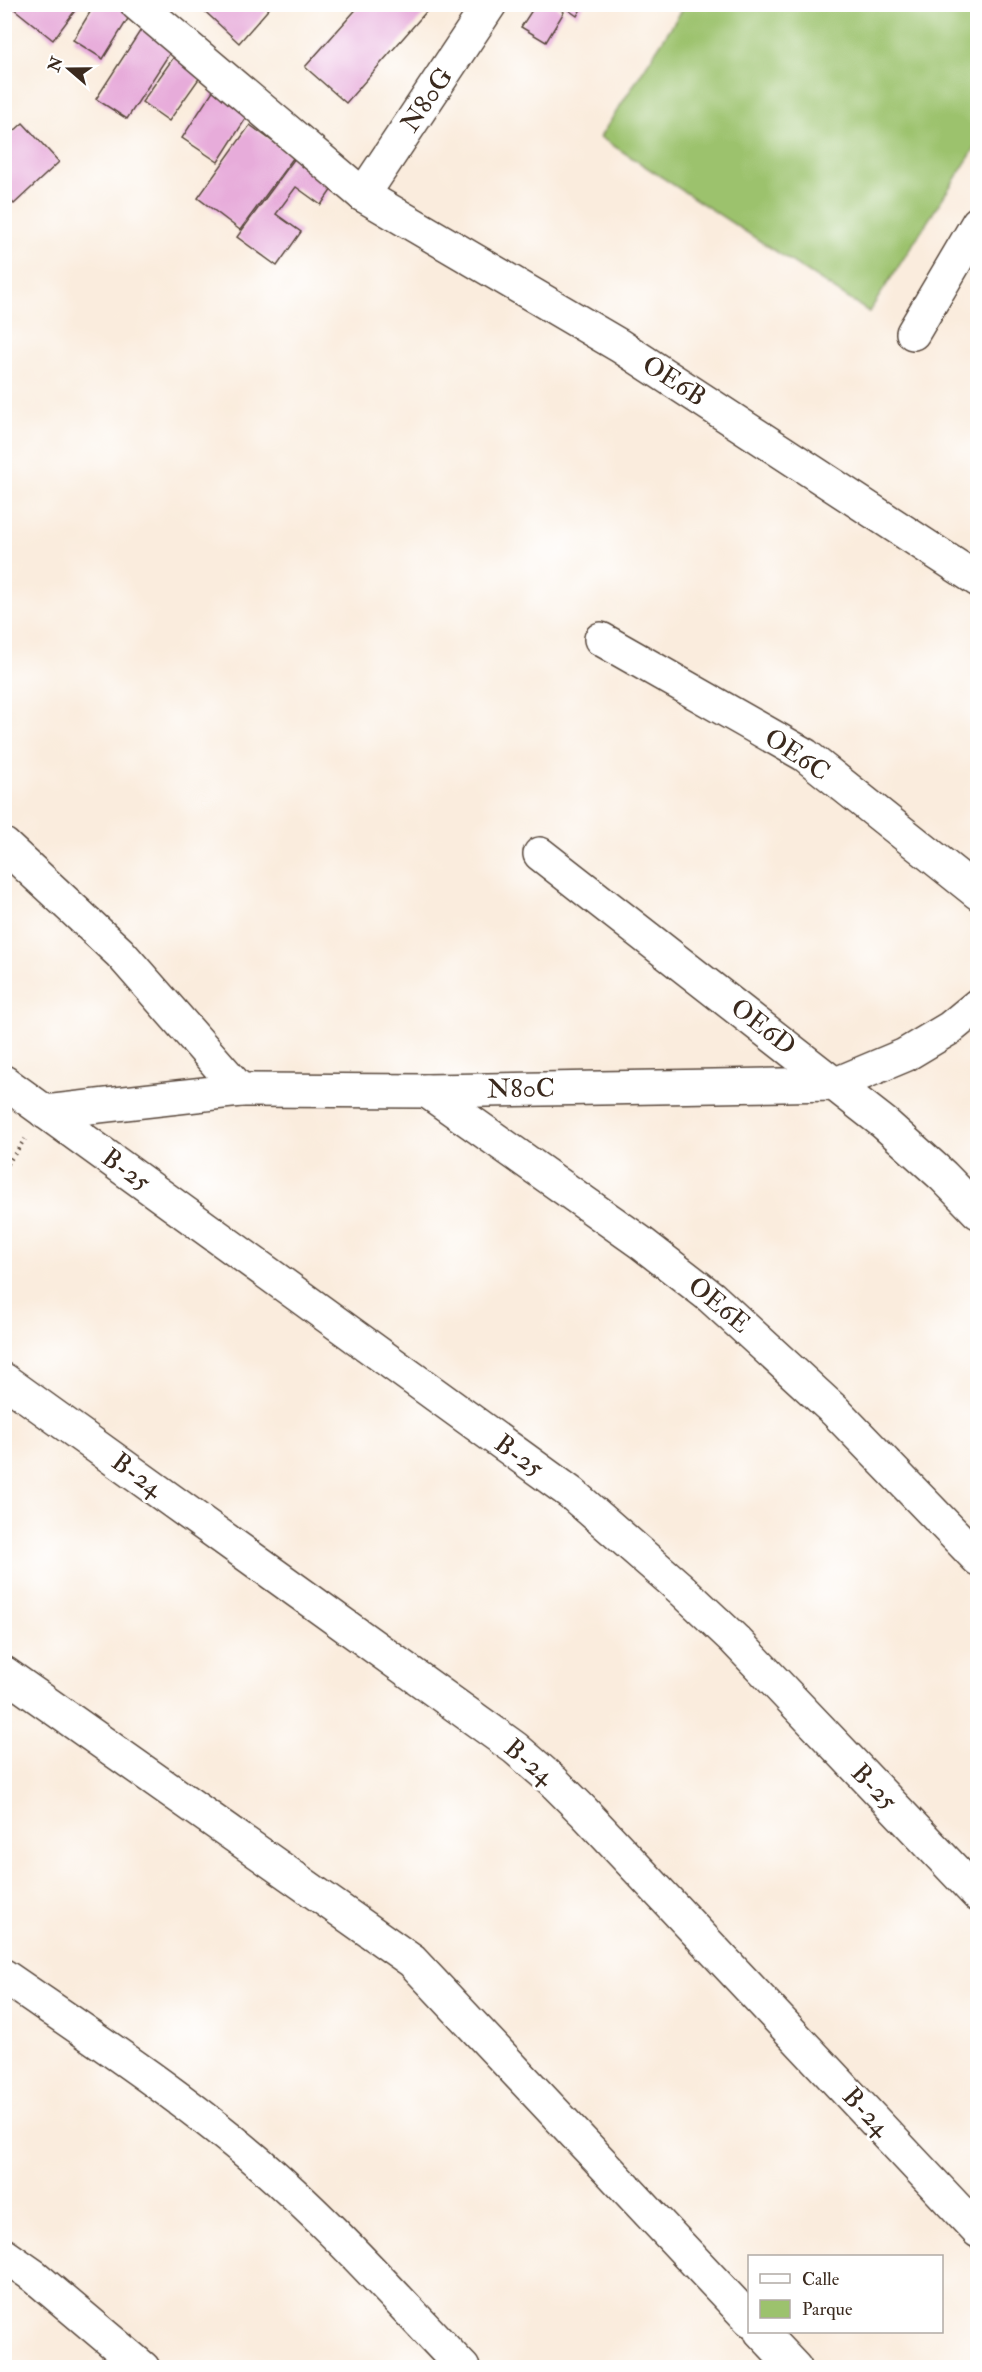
<svg xmlns="http://www.w3.org/2000/svg" width="982" height="2372" font-family="'IM FELL Double Pica',serif">
	<style>
		.green { fill: #9cc26d; stroke: #6c7646; stroke-width: 1.5 }
		.building { fill: #e7acda }
		.lines { fill: none; stroke-linecap: round; stroke-linejoin: round }
		.minor-casing { stroke: #58473b; stroke-width: 36 }
		.path { stroke: #58473b; stroke-width: 4; stroke-dasharray: 1.5 4.5; stroke-linecap: butt }
		.minor { stroke: #fff; stroke-width: 33 }
		.labels { text-anchor: middle; dominant-baseline: central; stroke-width: 6; stroke-linejoin: round; paint-order: stroke }
		.street-label { font-size: 26px; fill: #3b2a1e; stroke: #fff }
	</style>
	<rect width="100%" height="100%" fill="#fff"/>
	<filter id="ink" filterUnits="userSpaceOnUse"><feTurbulence type="fractalNoise" baseFrequency=".0167" numOctaves="2"/><feDisplacementMap in="SourceGraphic" scale="12" xChannelSelector="R" yChannelSelector="G"/><feConvolveMatrix kernelMatrix="1 2 1 2 8 2 1 2 1" color-interpolation-filters="sRGB"/></filter>
	<filter id="wash" filterUnits="userSpaceOnUse"><feTurbulence type="fractalNoise" baseFrequency=".008" numOctaves="4" result="noise"/><feDisplacementMap in="SourceGraphic" scale="24" xChannelSelector="R" yChannelSelector="G"/><feGaussianBlur stdDeviation="1.35" result="paint"/><feColorMatrix in="noise" values="0 0 0 0 0 0 0 0 0 0 0 0 0 0 0 0 0 1.4 0 .05"/><feComposite in="paint" operator="in"/></filter>
	<g filter="url(#wash)">
		<rect width="100%" height="100%" fill="#faecdd"/>
		<!-- green -->
		<path class="green" d="M686,4L977,5V145L869,312L600,137Z"/>
		<g id="blocks">
			<!-- building -->
			<g class="building">
				<path d="M8,4H80L53,40Z"/>
				<path d="M95,4H133L136,6L103,59L73,40Z"/>
				<path d="M197,4H273L239,43Z"/>
				<path d="M361,4H418L426,12L346,103L305,67Z"/>
				<path d="M536,4H552L564,12L546,42L521,27Z"/>
				<path d="M560,4H584L577,16Z"/>
				<path d="M146,22L177,42L127,119L96,99Z"/>
				<path d="M176,54L203,73L169,121L142,102Z"/>
				<path d="M214,89L250,112L218,162L182,138Z"/>
				<path d="M23,123L59,162L14,204L4,194V140Z"/>
				<path d="M250,125L294,157L240,230L198,198Z"/>
				<path d="M295,158L334,186L321,205L296,187L276,214L301,232L277,266L237,237Z"/>
			</g>
		</g>
	</g>
	<g filter="url(#ink)">
		<use href="#blocks" fill-opacity="0" stroke="#58473b" stroke-width="1.5"/>
		<g class="lines">
			<!-- minor casing -->
			<g class="minor-casing">
				<g id="minor">
					<path d="M137,4L363,195L620,346L978,580"/>
					<path d="M363,195L490,4"/>
					<path d="M913,333L978,223"/>
					<path d="M601,639L805,755L978,893"/>
					<path d="M4,845L120,953L240,1090"/>
					<path d="M540,854L884,1123L943,1176L978,1212"/>
					<path d="M4,1082L571,1493L680,1588L735,1640L978,1895"/>
					<path d="M427,1091L640,1242L711,1297L835,1411L978,1559"/>
					<path d="M45,1112L240,1090L427,1091L836,1084L905,1055L950,1028L978,1005"/>
					<path d="M4,1380L515,1748L553,1781L583,1811L978,2231"/>
					<path d="M4,1673L412,1961L750,2320"/>
					<path d="M4,1976C88,2034 173,2090 251,2156C327,2220 394,2296 463,2368"/>
					<path d="M4,2255L34,2276L143,2368"/>
					<path d="M761,2332L795,2368"/>
				</g>
			</g>
			<!-- path -->
			<path class="path" d="M4,1169L25,1139"/>
			<!-- minor -->
			<use href="#minor" class="minor"/>
		</g>
	</g>
	<g class="labels">
		<!-- street labels -->
		<g class="street-label">
			<text transform="translate(427 100) rotate(-56)">N80G</text>
			<text transform="translate(674 381) rotate(33)">OE6B</text>
			<text transform="translate(797 755) rotate(34)">OE6C</text>
			<text transform="translate(763 1027) rotate(38)">OE6D</text>
			<text transform="translate(521 1089) rotate(-1)">N80C</text>
			<text transform="translate(126 1170) rotate(36)">B-25</text>
			<text transform="translate(719 1305) rotate(40)">OE6E</text>
			<text transform="translate(519 1456) rotate(36)">B-25</text>
			<text transform="translate(137 1475) rotate(36)">B-24</text>
			<text transform="translate(529 1762) rotate(40)">B-24</text>
			<text transform="translate(874 1787) rotate(46)">B-25</text>
			<text transform="translate(866 2112) rotate(47)">B-24</text>
		</g>
	</g>
	<!-- margin -->
	<rect width="982" height="2372" fill="none" stroke="#fff" stroke-width="24"/>
	<!-- legend -->
	<rect x="748" y="2255" width="195" height="78" fill="#ffffff" stroke="#b1aaa5" stroke-width="1.5"/>
	<rect x="760" y="2274" width="30" height="9" fill="#ffffff" stroke="#b1aaa5" stroke-width="1.5"/>
	<text x="802" y="2285" font-size="18" fill="#3b2a1e">Calle</text>
	<rect x="760" y="2300" width="30" height="18" fill="#9cc26d" stroke="#b1aaa5" stroke-width="1.5"/>
	<text x="802" y="2315" font-size="18" fill="#3b2a1e">Parque</text>
	<!-- north arrow -->
	<g transform="translate(69 69) rotate(290)" stroke="#ffffff" stroke-width="4.5" paint-order="stroke">
	<path d="M0-4.5L10 22L0 15L-10 22Z" fill="#3b2a1e"/>
	<text y="-9" font-size="16" font-weight="bold" text-anchor="middle" fill="#3b2a1e">N</text>
	</g>
</svg>
